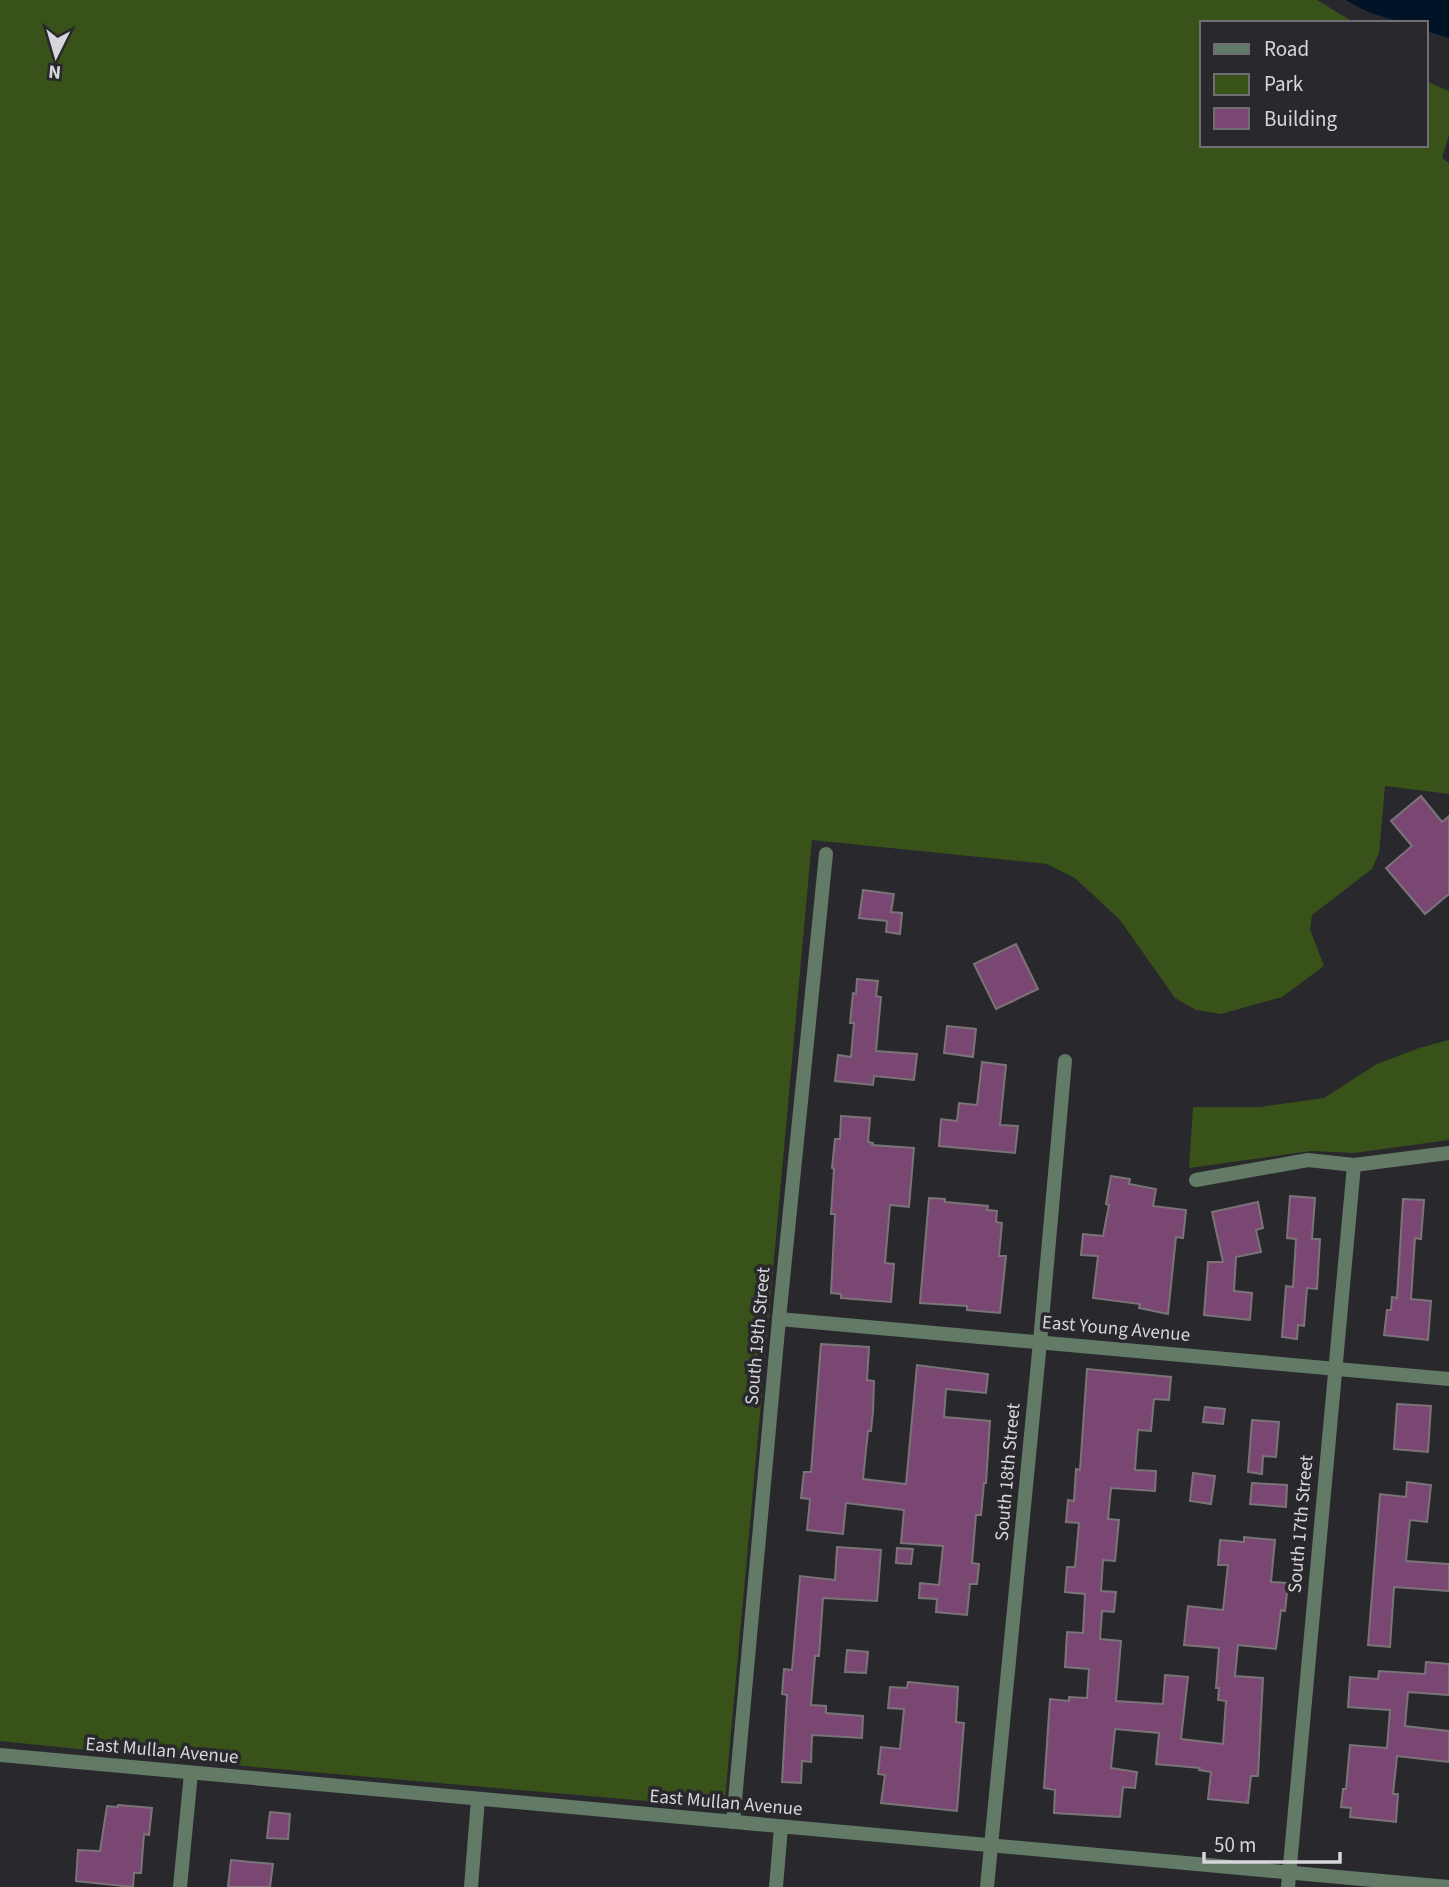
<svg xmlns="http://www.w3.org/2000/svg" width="1449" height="1887" font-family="'Source Sans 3',sans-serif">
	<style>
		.green { fill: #385219 }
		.water { fill: #001327 }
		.building { fill: #794771; stroke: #7a7479; stroke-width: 2 }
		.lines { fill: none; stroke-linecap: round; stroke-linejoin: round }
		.street { stroke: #627a66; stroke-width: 14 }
		.labels { text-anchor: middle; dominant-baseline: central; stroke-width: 7; stroke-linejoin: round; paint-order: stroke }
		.street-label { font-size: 19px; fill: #d7d6da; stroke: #29282d }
	</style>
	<rect width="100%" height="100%" fill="#29282d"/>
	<!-- green -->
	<g class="green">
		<path d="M0,0H1317L1355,23H1202V145H1426V81L1449,91V135L1442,158L1449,163V794L1385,786L1379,853L1372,869L1312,915L1310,929L1324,966L1282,997L1221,1014L1196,1010L1175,998L1120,920L1075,878L1047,864L812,840L725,1799L716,1807L254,1767L0,1741Z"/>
		<path d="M1449,1040V1140L1354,1153L1311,1151L1189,1168L1193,1107H1260L1324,1098L1377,1064L1419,1048Z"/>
	</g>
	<!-- water -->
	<path class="water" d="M1346,0H1449V38L1426,31V23C1397,23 1371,16 1346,0Z"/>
	<!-- building -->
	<g class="building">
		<path d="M1421,796L1442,822L1449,816V894L1425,914L1386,868L1412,846L1391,821Z"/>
		<path d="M863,890L894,894L891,912L902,913L900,934L886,932L887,921L859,918Z"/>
		<path d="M1016,944L1038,989L996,1009L974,964Z"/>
		<path d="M857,979L878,981L876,996L881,997L876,1051L917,1054L914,1080L874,1076L873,1085L835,1081L838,1055L851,1057L854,1023H850L853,993L856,994Z"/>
		<path d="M947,1026L976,1029L973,1057L944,1053Z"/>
		<path d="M982,1062L1006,1065L1000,1125L1018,1126L1015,1153L939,1146L941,1119L957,1121L959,1103L977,1105Z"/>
		<path d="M841,1116L870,1118L868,1142L873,1143L872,1145L914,1148L909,1207L890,1205L885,1263L894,1264L891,1302L841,1298V1294L831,1293L835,1214H831L834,1169L832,1168L835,1139H840Z"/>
		<path d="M1111,1176L1130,1179L1129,1184L1156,1189L1153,1206L1186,1210L1183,1238L1176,1237L1168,1314L1139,1308L1140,1304L1093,1298L1098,1256L1081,1255L1083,1234L1103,1236L1109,1205L1106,1204Z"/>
		<path d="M1290,1196L1315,1198L1312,1239H1320L1317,1289L1307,1288L1304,1326L1298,1325L1297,1339L1282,1337L1286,1286L1293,1287L1296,1239L1287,1238Z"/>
		<path d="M929,1198L945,1199V1202L988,1206L987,1210L997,1211L996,1222L1002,1223L999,1256H1006L1000,1313L967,1310V1306L920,1303Z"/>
		<path d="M1403,1199L1424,1200L1421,1239L1415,1238L1411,1299L1431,1301L1428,1340L1384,1335L1387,1310H1391L1392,1297L1397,1298Z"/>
		<path d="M1258,1202L1263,1228L1256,1230L1261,1252L1236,1257L1234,1291L1252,1293L1250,1320L1204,1315L1208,1262H1223L1212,1212Z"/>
		<path d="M821,1344L869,1347L867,1380L874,1381L873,1411L871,1431H868L863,1479L906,1484L917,1365L988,1374L986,1393L946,1389L944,1417L990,1421L986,1483H984L981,1515H976L972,1563L979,1564L977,1584H970L967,1615L936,1612L937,1599L919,1598L920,1583L939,1585L943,1546L901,1543L904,1510L846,1503L843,1534L807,1530L810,1499L801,1498L804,1472H811Z"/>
		<path d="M1087,1369L1171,1377L1169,1400L1154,1399L1151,1431L1138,1430L1135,1470L1156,1471L1155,1491L1111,1488L1108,1519L1119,1520L1115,1561L1103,1560L1101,1591L1116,1592L1114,1612L1102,1611L1100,1639L1121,1641L1116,1701L1163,1704L1165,1675L1188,1677L1181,1739L1223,1744L1226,1701L1218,1700L1219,1688H1216L1219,1648L1184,1645L1188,1606L1223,1610L1228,1565H1218L1220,1540L1244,1542V1537L1275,1540L1271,1582L1288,1583L1285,1611L1281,1610L1276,1649L1238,1645L1235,1676L1263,1678L1258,1776H1251L1248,1803L1208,1799L1211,1772L1199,1770L1200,1768L1156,1764L1159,1733L1115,1729L1111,1768L1137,1772L1135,1788L1123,1787L1120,1817L1054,1813L1055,1790L1044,1788L1050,1699L1069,1701V1697L1087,1698L1089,1669L1065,1667L1067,1632L1083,1633L1085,1594L1065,1592L1067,1567H1075L1079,1523L1066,1522L1068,1500L1074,1501L1076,1469L1080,1470Z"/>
		<path d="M1397,1404L1431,1406L1428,1452L1394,1449Z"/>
		<path d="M1205,1407L1225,1409L1223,1424L1203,1422Z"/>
		<path d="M1252,1420L1279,1422L1276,1457L1263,1456L1262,1474L1248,1472Z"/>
		<path d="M1193,1473L1215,1476L1211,1504L1190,1501Z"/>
		<path d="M1407,1482L1431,1485L1427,1522L1410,1520L1406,1561L1449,1564V1591L1394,1587L1390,1647L1368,1645L1380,1494L1406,1497Z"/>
		<path d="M1252,1483L1287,1485L1286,1507L1250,1504Z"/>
		<path d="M837,1547L881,1550L877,1601L823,1598L819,1656H815L811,1705L826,1706V1713L863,1716L862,1738L812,1735L811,1762L802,1761L801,1783L782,1782L787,1695L782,1694L784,1669L792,1670L800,1576L835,1580Z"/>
		<path d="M897,1548L913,1549L911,1564L896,1563Z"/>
		<path d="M847,1650L868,1652L866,1673L845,1672Z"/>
		<path d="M1426,1662L1449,1664V1695L1408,1692L1405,1726L1449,1731V1762L1397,1756L1393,1794H1398L1396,1822L1350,1817L1351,1808L1341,1807L1343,1789H1346L1350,1745L1387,1748L1390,1710L1348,1707L1350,1677L1378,1679L1379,1671L1425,1674Z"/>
		<path d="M908,1682L958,1687L956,1722L964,1723L957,1811L881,1803L885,1775L878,1774L881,1747L900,1749L904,1709L888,1708L890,1687L907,1688Z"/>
		<path d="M118,1805L152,1808L149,1835L144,1834L141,1873H134L133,1887L76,1881L78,1850L100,1851L107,1806L118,1807Z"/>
		<path d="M270,1812L290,1814L288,1839L267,1838Z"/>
		<path d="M231,1860L273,1864L270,1887H228Z"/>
	</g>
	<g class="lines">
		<!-- street -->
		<g class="street">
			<path d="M1196,1180L1308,1160L1354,1165L1449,1153"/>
			<path d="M779,1319L1449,1379"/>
			<path d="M0,1755L1449,1887"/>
			<path d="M733,1822L779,1319L826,854"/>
			<path d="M180,1887L191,1773"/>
			<path d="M471,1887L478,1799"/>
			<path d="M776,1887L781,1827"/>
			<path d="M987,1887L1040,1342L1065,1061"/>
			<path d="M1288,1887L1354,1165"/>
		</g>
	</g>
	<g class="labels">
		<!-- street labels -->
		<g class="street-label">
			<text transform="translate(1116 1329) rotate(5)">East Young Avenue</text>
			<text transform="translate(758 1336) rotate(-85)">South 19th Street</text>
			<text transform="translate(1008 1472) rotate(-85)">South 18th Street</text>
			<text transform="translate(1301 1524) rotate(-85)">South 17th Street</text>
			<text transform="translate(162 1751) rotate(5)">East Mullan Avenue</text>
			<text transform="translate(726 1803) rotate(5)">East Mullan Avenue</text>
		</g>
	</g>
	<!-- legend -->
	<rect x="1200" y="21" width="228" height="126" fill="#29282d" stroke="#6f6e72" stroke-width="2"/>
	<rect x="1214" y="44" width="35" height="10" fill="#627a66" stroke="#6f6e72" stroke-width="2"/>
	<text x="1264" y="56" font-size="21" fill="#d7d6da">Road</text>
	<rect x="1214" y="74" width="35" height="21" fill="#385219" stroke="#6f6e72" stroke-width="2"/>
	<text x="1264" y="91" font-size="21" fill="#d7d6da">Park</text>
	<rect x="1214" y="108" width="35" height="21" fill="#794771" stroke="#6f6e72" stroke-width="2"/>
	<text x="1264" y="126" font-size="21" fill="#d7d6da">Building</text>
	<!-- north arrow -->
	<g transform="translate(56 56) rotate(185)" stroke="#29282d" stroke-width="5" paint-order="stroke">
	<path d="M0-5L12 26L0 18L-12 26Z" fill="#d7d6da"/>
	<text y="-10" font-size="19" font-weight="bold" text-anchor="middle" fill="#d7d6da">N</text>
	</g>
	<!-- scale -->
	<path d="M1204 1852v10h136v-10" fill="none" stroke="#d7d6da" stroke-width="3.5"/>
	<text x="1214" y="1852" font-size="21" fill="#d7d6da" stroke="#29282d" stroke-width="5" paint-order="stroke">50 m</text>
</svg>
